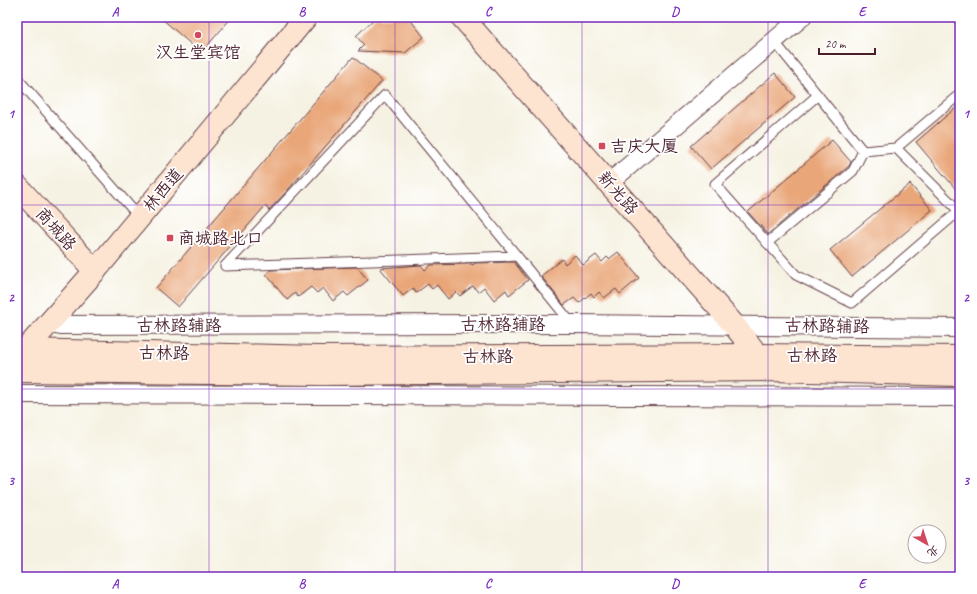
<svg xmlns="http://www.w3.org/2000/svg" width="977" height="594" font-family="Caveat,'LXGW WenKai TC',sans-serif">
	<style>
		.building { fill: #e9a678 }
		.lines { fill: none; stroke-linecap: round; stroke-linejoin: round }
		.lane-casing { stroke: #643f47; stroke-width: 11 }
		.street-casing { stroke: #643f47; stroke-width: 20 }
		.secondary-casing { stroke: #643f47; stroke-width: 24 }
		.lane { stroke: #fff; stroke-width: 9 }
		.street { stroke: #fff; stroke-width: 18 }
		.secondary { stroke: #fde4d1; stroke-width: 22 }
		.grid { fill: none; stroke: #7b2cbf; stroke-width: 1; stroke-opacity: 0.55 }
		.poi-dot { fill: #d1495b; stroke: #fff; stroke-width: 1.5 }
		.labels { text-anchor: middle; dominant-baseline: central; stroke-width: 3.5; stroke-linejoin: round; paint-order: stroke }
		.poi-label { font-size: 17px; fill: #4a1f2b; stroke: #fff; text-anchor: start }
		.street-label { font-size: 17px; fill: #4a1f2b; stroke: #fff }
		.neatline { fill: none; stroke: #7b2cbf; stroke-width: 1.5 }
		.grid-label { font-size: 13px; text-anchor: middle; font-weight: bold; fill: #7b2cbf }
	</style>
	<rect width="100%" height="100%" fill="#fff"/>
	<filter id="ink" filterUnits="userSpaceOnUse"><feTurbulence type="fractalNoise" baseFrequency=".025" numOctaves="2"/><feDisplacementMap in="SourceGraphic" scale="8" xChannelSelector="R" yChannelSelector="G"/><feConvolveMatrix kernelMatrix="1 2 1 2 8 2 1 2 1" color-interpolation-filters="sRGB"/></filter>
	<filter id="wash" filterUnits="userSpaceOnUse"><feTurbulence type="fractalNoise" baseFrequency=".012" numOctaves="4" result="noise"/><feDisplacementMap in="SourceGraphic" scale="16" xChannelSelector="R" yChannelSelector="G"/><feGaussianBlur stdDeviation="0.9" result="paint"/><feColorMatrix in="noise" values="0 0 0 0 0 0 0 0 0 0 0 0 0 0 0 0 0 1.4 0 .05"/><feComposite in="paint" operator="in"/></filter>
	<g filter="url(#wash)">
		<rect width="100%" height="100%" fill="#f6f2e3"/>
		<g id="blocks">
			<!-- building -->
			<g class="building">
				<path d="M160,17H232L201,53Z"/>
				<path d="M376,17H408L424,37L405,53L358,51L364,45L356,36Z"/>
				<path d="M353,57L382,81L286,192L269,210L265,206L178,307L156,288Z"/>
				<path d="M775,73L795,97L711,169L691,146Z"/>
				<path d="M960,104V194L916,142Z"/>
				<path d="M832,140L851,162L849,166L768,234L748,212Z"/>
				<path d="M910,184L932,210L852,277L830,250Z"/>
				<path d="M618,252L639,278L620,294L616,289L604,298L599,292L594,297L591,293L579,303L574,298L564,305L541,276L562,259L565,264L575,255L583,265L596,255L602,262L607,257L609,259Z"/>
				<path d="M514,262L528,280L509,295L506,290L494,300L484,287L478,292L473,286L460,296L456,292L448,299L437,285L432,289L428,284L416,293L413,288L403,296L380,268L421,265L425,270L431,265L472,264L473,265L475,263Z"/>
				<path d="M357,267L368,280L348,296L344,292L333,301L323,288L317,293L311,287L298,297L295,293L287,300L266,274L271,270Z"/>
			</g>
		</g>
	</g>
	<g filter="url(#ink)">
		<use href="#blocks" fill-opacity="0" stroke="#643f47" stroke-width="1"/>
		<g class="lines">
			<!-- lane casing -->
			<g class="lane-casing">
				<g id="lane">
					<path d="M957,17L960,21"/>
					<path d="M774,41L863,151L896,148L960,212"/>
					<path d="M17,78L140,218"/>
					<path d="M818,95L715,184L796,275L852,303L959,211"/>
					<path d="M896,148L960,94"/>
					<path d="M767,243L853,171L863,151"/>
					<path d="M517,256L385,95L225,266L517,256L572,324"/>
				</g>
			</g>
			<!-- street casing -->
			<g class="street-casing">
				<g id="street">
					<path d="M609,183L802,17"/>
					<path d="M47,325L572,324L960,328"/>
					<path d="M17,394L960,397"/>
				</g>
			</g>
			<!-- secondary casing -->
			<g class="secondary-casing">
				<g id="secondary">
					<path d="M462,17L734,325L763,362"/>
					<path d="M17,186L95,271"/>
					<path d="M17,354L24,350L318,357L756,355L960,357"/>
					<path d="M19,357L95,271L306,17"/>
					<path d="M17,371L323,374L771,370L960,375"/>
				</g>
			</g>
			<!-- lane -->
			<use href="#lane" class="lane"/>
			<!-- street -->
			<use href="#street" class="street"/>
			<!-- secondary -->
			<use href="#secondary" class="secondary"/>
		</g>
	</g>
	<!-- grid -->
	<path class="grid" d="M209,17V577M395,17V577M582,17V577M768,17V577M17,205H960M17,389H960"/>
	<!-- markers -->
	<g class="poi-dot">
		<circle cx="198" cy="35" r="4"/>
		<rect x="598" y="142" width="8" height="8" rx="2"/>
		<rect x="166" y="234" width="8" height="8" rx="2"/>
	</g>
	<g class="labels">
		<!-- poi labels -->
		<g class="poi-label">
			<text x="198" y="52" text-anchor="middle">汉生堂宾馆</text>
			<text x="610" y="146">吉庆大厦</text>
			<text x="178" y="238">商城路北口</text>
		</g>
		<!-- street labels -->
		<g class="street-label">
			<text transform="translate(163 190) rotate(-50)">林西道</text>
			<text transform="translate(618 193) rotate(49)">新光路</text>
			<text transform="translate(56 229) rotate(48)">商城路</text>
			<text x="503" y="324">古林路辅路</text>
			<text x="179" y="325">古林路辅路</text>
			<text transform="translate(827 326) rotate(1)">古林路辅路</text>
			<text transform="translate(164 353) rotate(1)">古林路</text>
			<text x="812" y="355">古林路</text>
			<text x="488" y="356">古林路</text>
		</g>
	</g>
	<!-- margin -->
	<rect width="977" height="594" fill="none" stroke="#fff" stroke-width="44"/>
	<!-- north arrow -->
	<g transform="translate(927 544) rotate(141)"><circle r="19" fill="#ffffff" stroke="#b7a5aa"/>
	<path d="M0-3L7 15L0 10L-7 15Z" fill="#d1495b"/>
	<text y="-6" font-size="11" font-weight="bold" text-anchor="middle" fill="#4a1f2b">北</text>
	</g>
	<!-- scale -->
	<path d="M819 48v6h56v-6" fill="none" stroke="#4a1f2b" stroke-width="2"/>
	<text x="825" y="48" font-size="12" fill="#4a1f2b" stroke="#ffffff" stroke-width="3" paint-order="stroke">20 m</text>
	<rect x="22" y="22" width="933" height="550" class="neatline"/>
	<g class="grid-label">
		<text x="115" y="16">A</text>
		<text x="302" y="16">B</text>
		<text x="488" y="16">C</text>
		<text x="675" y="16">D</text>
		<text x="862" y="16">E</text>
		<text x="11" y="118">1</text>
		<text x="966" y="118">1</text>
		<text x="11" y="302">2</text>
		<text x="966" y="302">2</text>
		<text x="11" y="485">3</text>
		<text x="966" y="485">3</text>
		<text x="115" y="588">A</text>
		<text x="302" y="588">B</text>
		<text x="488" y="588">C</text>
		<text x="675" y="588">D</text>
		<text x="862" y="588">E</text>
	</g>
</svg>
